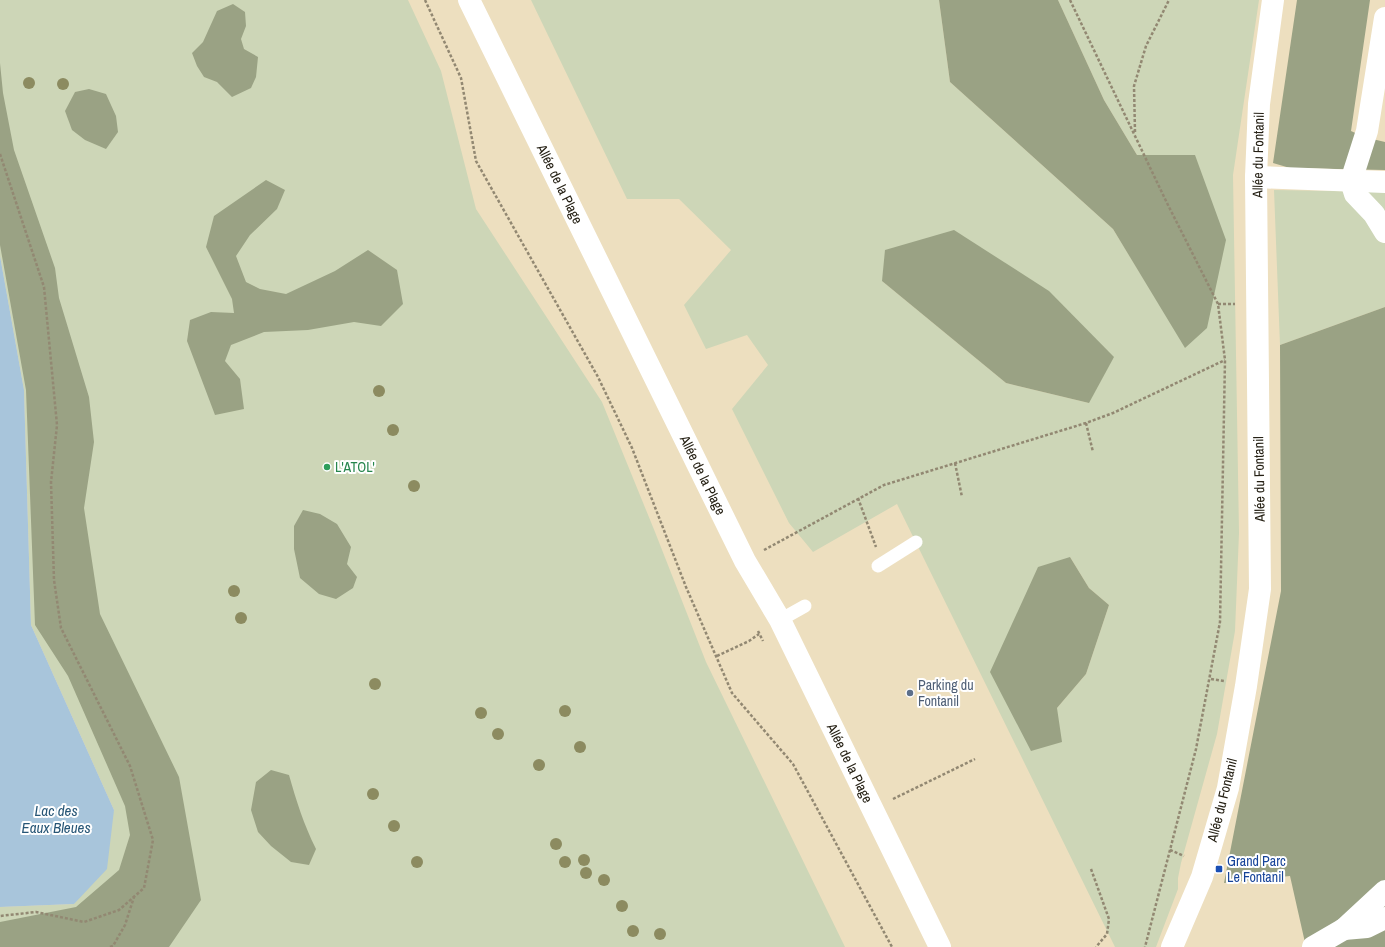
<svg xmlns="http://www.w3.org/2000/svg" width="1385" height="947" font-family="'Archivo Narrow',sans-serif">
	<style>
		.green { fill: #cdd6b7; fill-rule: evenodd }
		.forest { fill: #9aa284 }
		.water { fill: #a8c5db }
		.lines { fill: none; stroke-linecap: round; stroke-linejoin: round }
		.path { stroke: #928872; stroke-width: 2.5; stroke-dasharray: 3 2; stroke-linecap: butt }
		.service { stroke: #fff; stroke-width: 13 }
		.minor { stroke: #fff; stroke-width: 22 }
		.tree { fill: #8c8b60 }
		.leisure-dot { fill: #2e9e5b; stroke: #fff; stroke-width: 1.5 }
		.service-dot { fill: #5c6f8a; stroke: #fff; stroke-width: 1.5 }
		.transit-dot { fill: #1a4fb4; stroke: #fff; stroke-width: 1.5 }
		.labels { text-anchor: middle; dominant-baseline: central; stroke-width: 4; stroke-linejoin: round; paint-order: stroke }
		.street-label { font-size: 14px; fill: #252014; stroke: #fff }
		.leisure-label { font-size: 14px; fill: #27864d; stroke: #fff; text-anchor: start }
		.service-label { font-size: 14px; fill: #4e5e75; stroke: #fff; text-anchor: start }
		.transit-label { font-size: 14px; fill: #164399; stroke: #fff; text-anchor: start }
		.water-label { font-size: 15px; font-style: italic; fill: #275676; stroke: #fff }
	</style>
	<rect width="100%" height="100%" fill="#eddfbf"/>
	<!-- green -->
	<g class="green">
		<path d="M0,0H408L441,71L476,209L602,402L655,532L706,662L845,947H0V907L74,904L114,810L31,625L24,390L0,256Z"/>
		<path d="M531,0H939L950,82L1113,229L1186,348L1195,155H1137L1104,100L1058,0H1259L1233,175L1239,533L1235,631L1217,734L1181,863L1178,878V889L1156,947H1115L897,504L813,552L789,523L732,409L768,365L747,335L706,349L684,305L731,250L679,199H627ZM882,281L1089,403L1006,383ZM1070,557L1089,588L1109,605L1086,674L1057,708Z"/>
		<path d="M1274,190L1385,192V307L1280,345Z"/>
	</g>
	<!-- forest -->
	<g class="forest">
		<path d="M939,0H1058L1104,100L1137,155H1195L1226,240L1207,328L1185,348L1113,229L950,82Z"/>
		<path d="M1297,0H1370L1351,131L1364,137L1385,142V170L1290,168L1273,163Z"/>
		<path d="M233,4L245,12L246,26L241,39L244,49L258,57L256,77L251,88L232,97L217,82L204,77L197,66L192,53L203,42L217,11Z"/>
		<path d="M0,63L3,93L14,150L55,268L59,298L89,397L94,442L84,508L100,614L179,777L201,900L169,947H0V922L76,907L119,870L130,835L125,806L68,676L35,625L26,390L0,245Z"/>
		<path d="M89,89L106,94L116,116L118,132L106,149L85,140L72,130L65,111L75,92Z"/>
		<path d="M266,180L285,190L277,209L250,235L236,256L246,282L260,289L286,294L335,271L368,250L397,270L403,304L381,326L354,322L308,330L264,332L231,345L225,361L240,379L244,409L215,415L187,341L190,320L211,312L234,313L232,299L206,247L214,216Z"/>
		<path d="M954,230L1049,291L1114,357L1089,403L1006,383L882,281L885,250Z"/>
		<path d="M1385,307V947H1306L1290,876L1224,883L1281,591L1280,345Z"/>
		<path d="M303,510L320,514L337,524L351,547L347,564L357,577L353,588L336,599L319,594L300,578L294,549V526Z"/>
		<path d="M1070,557L1089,588L1109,605L1086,674L1057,708L1062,742L1031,751L990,672L1038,567Z"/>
		<path d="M271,770L289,775C296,800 304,825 316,849L309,865L291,862L271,846L258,832L251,810L256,782Z"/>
	</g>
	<!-- water -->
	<path class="water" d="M0,256L24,390L31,625L114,810L107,869L74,904L0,907Z"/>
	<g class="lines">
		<!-- path -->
		<g class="path">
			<path d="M425,0L461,78L476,161L598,377L632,448L686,587L732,693L793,764L892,947"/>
			<path d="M1070,0L1167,203L1218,304L1225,360L1220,622L1196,749L1145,947"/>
			<path d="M1135,132L1134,86L1146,46L1169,0"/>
			<path d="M0,154L44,287L57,425L51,482L54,580L61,628L130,766L153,840L144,888L119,910L84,922L36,912L0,916"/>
			<path d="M1218,304H1235"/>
			<path d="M1086,423L1093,452"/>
			<path d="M955,463L962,497"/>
			<path d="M858,498L876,547"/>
			<path d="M764,550L884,485L1086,423L1113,413L1225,360"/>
			<path d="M758,631L763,641"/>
			<path d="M717,656L749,641L759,634"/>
			<path d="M1211,679L1224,681"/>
			<path d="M893,799L975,759"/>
			<path d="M1170,850L1184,856"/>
			<path d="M1091,869L1109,919L1107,934L1096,947"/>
			<path d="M110,947L113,946L125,925L134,897"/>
		</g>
		<!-- service -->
		<g class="service">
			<path d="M878,566L916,542"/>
			<path d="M780,620L805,606"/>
		</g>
		<!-- minor -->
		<g class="minor">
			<path d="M469,0L745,561L780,620L940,947"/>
			<path d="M1385,18L1367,131L1351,181L1355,194L1374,214L1385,232"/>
			<path d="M1256,177L1385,182"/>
			<path d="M1344,929L1367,927L1385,918"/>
			<path d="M1172,947L1202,877L1228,788L1246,686L1260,589L1256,177L1259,104L1273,0"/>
			<path d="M1313,947L1344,929L1385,891"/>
		</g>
	</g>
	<!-- trees -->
	<g class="tree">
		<circle cx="29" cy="83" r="6"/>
		<circle cx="63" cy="84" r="6"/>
		<circle cx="379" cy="391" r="6"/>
		<circle cx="393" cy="430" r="6"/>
		<circle cx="414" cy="486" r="6"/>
		<circle cx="234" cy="591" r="6"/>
		<circle cx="241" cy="618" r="6"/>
		<circle cx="375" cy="684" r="6"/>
		<circle cx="565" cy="711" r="6"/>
		<circle cx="481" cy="713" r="6"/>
		<circle cx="498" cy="734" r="6"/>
		<circle cx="580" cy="747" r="6"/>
		<circle cx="539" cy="765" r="6"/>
		<circle cx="373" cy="794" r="6"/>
		<circle cx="394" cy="826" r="6"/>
		<circle cx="556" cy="844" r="6"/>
		<circle cx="584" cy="860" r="6"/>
		<circle cx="417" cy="862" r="6"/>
		<circle cx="565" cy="862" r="6"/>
		<circle cx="586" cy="873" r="6"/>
		<circle cx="604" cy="880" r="6"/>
		<circle cx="622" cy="906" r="6"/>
		<circle cx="633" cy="931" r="6"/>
		<circle cx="660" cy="934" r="6"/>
	</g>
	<!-- markers -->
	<circle class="leisure-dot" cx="327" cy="467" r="4"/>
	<circle class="service-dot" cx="910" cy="693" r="4"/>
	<rect class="transit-dot" x="1215" y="865" width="8" height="8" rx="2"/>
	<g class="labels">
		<!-- street labels -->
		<g class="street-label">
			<text transform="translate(1258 155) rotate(-89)">Allée du Fontanil</text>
			<text transform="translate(560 184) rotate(64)">Allée de la Plage</text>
			<text transform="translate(703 475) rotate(64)">Allée de la Plage</text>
			<text transform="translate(1259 479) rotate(-91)">Allée du Fontanil</text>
			<text transform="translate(850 763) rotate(64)">Allée de la Plage</text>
			<text transform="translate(1222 800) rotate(-76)">Allée du Fontanil</text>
		</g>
		<!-- leisure labels -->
		<g class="leisure-label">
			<text x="335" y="467">L'ATOL'</text>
		</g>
		<!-- service labels -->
		<g class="service-label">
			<text x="918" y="685">Parking du<tspan x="918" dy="16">Fontanil</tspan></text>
		</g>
		<!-- transit labels -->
		<g class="transit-label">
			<text x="1227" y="861">Grand Parc<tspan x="1227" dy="16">Le Fontanil</tspan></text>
		</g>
		<!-- water labels -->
		<g class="water-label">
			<text x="56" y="810">Lac des<tspan x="56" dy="17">Eaux Bleues</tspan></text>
		</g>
	</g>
</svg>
